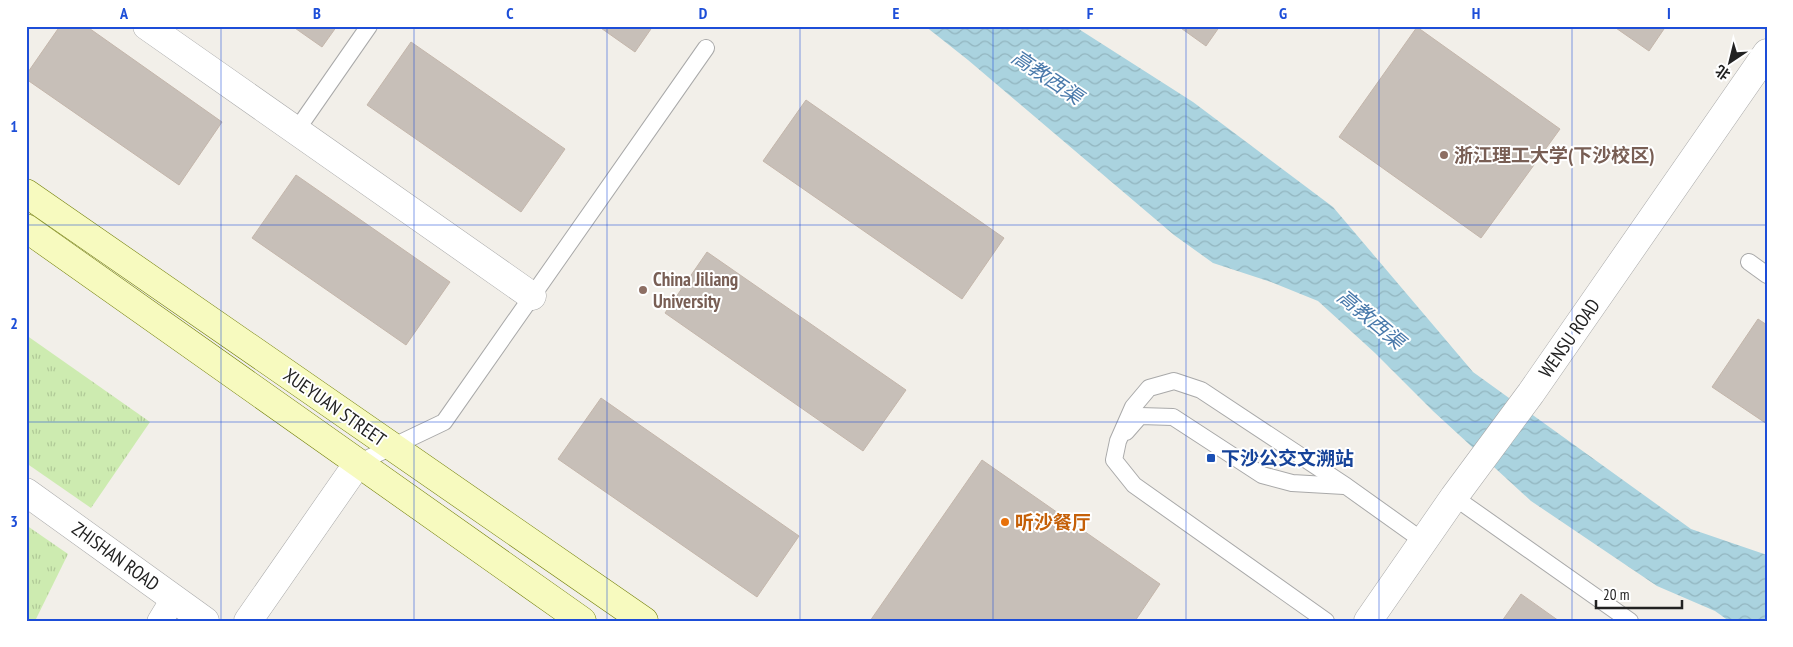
<svg xmlns="http://www.w3.org/2000/svg" width="1793" height="647" font-family="'PT Sans Narrow','Noto Sans SC',sans-serif">
	<style>
		.grass { fill: url(#grass-tufts) }
		.water { fill: url(#water-waves) }
		.building { fill: #c7bfb8; stroke: #c4b6ab }
		.lines { fill: none; stroke-linecap: round; stroke-linejoin: round }
		.service-casing { stroke: #a9a9a9; stroke-width: 18 }
		.pedestrian-casing { stroke: #a9a9a9; stroke-width: 26 }
		.minor-casing { stroke: #a9a9a9; stroke-width: 29 }
		.tertiary-casing { stroke: #a9a9a9; stroke-width: 29 }
		.secondary-casing { stroke: #707d05; stroke-width: 29 }
		.service { stroke: #fff; stroke-width: 16 }
		.pedestrian { stroke: #fff; stroke-width: 25 }
		.minor { stroke: #fff; stroke-width: 28 }
		.tertiary { stroke: #fff; stroke-width: 28 }
		.secondary { stroke: #f7fabf; stroke-width: 28 }
		.grid { fill: none; stroke: #1d4ed8; stroke-width: 1; stroke-opacity: 0.55 }
		.education-dot { fill: #8d6e63; stroke: #fff; stroke-width: 2 }
		.transit-dot { fill: #1a4fb4; stroke: #fff; stroke-width: 2 }
		.food-dot { fill: #e8710a; stroke: #fff; stroke-width: 2 }
		.labels { text-anchor: middle; dominant-baseline: central; stroke-width: 4; stroke-linejoin: round; paint-order: stroke }
		.education-label { font-size: 19px; font-weight: bold; fill: #785e54; stroke: #fff; text-anchor: start }
		.street-label { font-size: 19px; fill: #222; stroke: #fff }
		.transit-label { font-size: 19px; font-weight: bold; fill: #164399; stroke: #fff; text-anchor: start }
		.food-label { font-size: 19px; font-weight: bold; fill: #c56008; stroke: #fff; text-anchor: start }
		.water-label { font-size: 20px; font-style: italic; fill: #4a7aab; stroke: #fff }
		.neatline { fill: none; stroke: #1d4ed8; stroke-width: 2 }
		.grid-label { font-size: 16px; text-anchor: middle; font-weight: bold; fill: #1d4ed8 }
	</style>
	<defs>
		<pattern id="grass-tufts" width="24" height="20" patternUnits="userSpaceOnUse" patternTransform="scale(1.25)"><rect width="24" height="20" fill="#cdebb0"/><path d="M3 7l-1-3M5 7V3M7 7l1-3M15 17l-1-3M17 17v-4M19 17l1-3" fill="none" stroke="#b0c997"/></pattern>
		<pattern id="water-waves" width="16" height="10" patternUnits="userSpaceOnUse" patternTransform="scale(1.25)"><rect width="16" height="10" fill="#aad3df"/><path d="M0 5q4-4 8 0t8 0" fill="none" stroke="#92b5bf"/></pattern>
	</defs>
	<rect width="100%" height="100%" fill="#f2efe9"/>
	<!-- grass -->
	<g class="grass">
		<path d="M26,335L150,422L91,508L26,463Z"/>
		<path d="M26,525L68,554L35,621H26Z"/>
	</g>
	<!-- water -->
	<path class="water" d="M925,26H1074L1193,102L1333,207L1473,372L1691,529L1767,555V621H1729L1715,611L1657,586L1531,501L1433,411L1375,353L1318,301L1271,282L1213,263L1174,235L968,60Z"/>
	<!-- building -->
	<g class="building">
		<path d="M60,26H86L222,122L179,185L26,79V75Z"/>
		<path d="M292,26H337L322,47Z"/>
		<path d="M598,26H653L635,52Z"/>
		<path d="M1178,26H1220L1206,46Z"/>
		<path d="M1613,26H1666L1649,51Z"/>
		<path d="M1417,27L1560,129L1481,238L1339,137Z"/>
		<path d="M411,42L565,149L521,212L367,105Z"/>
		<path d="M806,100L1004,238L962,299L763,161Z"/>
		<path d="M296,175L450,282L406,345L252,238Z"/>
		<path d="M707,252L906,390L863,451L665,313Z"/>
		<path d="M1758,319L1767,325V424L1712,387Z"/>
		<path d="M601,398L799,536L757,597L558,459Z"/>
		<path d="M982,460L1160,584L1135,621H870Z"/>
		<path d="M1521,594L1559,621H1502Z"/>
	</g>
	<g class="lines">
		<!-- service casing -->
		<g class="service-casing">
			<g id="service">
				<path d="M296,131L369,26"/>
				<path d="M1749,262L1767,275"/>
				<path d="M1126,432L1140,416L1173,417L1262,475L1292,483L1344,486"/>
				<path d="M358,463L444,422L706,48"/>
				<path d="M1454,497L1630,621"/>
				<path d="M1326,621L1134,485L1114,460L1118,441L1133,407L1149,388L1174,381L1201,390L1346,486L1423,541"/>
			</g>
		</g>
		<!-- pedestrian casing -->
		<g class="pedestrian-casing">
			<path id="pedestrian" d="M160,621L174,598"/>
		</g>
		<!-- minor casing -->
		<g class="minor-casing">
			<g id="minor">
				<path d="M147,26L532,296"/>
				<path d="M26,492L205,621"/>
				<path d="M248,621L358,463"/>
			</g>
		</g>
		<!-- tertiary casing -->
		<g class="tertiary-casing">
			<path id="tertiary" d="M1368,621L1454,497L1531,393L1767,53"/>
		</g>
		<!-- secondary casing -->
		<g class="secondary-casing">
			<g id="secondary">
				<path d="M26,193L644,621"/>
				<path d="M26,228L582,621"/>
			</g>
		</g>
		<!-- service -->
		<use href="#service" class="service"/>
		<!-- pedestrian -->
		<use href="#pedestrian" class="pedestrian"/>
		<!-- minor -->
		<use href="#minor" class="minor"/>
		<!-- tertiary -->
		<use href="#tertiary" class="tertiary"/>
		<!-- secondary -->
		<use href="#secondary" class="secondary"/>
	</g>
	<!-- grid -->
	<path class="grid" d="M221,26V621M414,26V621M607,26V621M800,26V621M993,26V621M1186,26V621M1379,26V621M1572,26V621M26,225H1767M26,422H1767"/>
	<!-- markers -->
	<g class="education-dot">
		<circle cx="1444" cy="155" r="5"/>
		<circle cx="643" cy="290" r="5"/>
	</g>
	<rect class="transit-dot" x="1206" y="453" width="10" height="10" rx="2.5"/>
	<circle class="food-dot" cx="1005" cy="522" r="5"/>
	<g class="labels">
		<!-- education labels -->
		<g class="education-label">
			<text x="1454" y="155">浙江理工大学(下沙校区)</text>
			<text x="653" y="279">China Jiliang<tspan x="653" dy="22">University</tspan></text>
		</g>
		<!-- street labels -->
		<g class="street-label">
			<text transform="translate(1569 338) rotate(-55)">WENSU ROAD</text>
			<text transform="translate(335 407) rotate(35)">XUEYUAN STREET</text>
			<text transform="translate(116 556) rotate(36)">ZHISHAN ROAD</text>
		</g>
		<!-- transit labels -->
		<g class="transit-label">
			<text x="1221" y="458">下沙公交文溯站</text>
		</g>
		<!-- food labels -->
		<g class="food-label">
			<text x="1015" y="522">听沙餐厅</text>
		</g>
		<!-- water labels -->
		<g class="water-label">
			<text transform="translate(1047 77) rotate(34)">高教西渠</text>
			<text transform="translate(1371 319) rotate(40)">高教西渠</text>
		</g>
	</g>
	<!-- border -->
	<rect width="1793" height="647" fill="none" stroke="#ffffff" stroke-width="55"/>
	<!-- north arrow -->
	<g transform="translate(1730 62) rotate(215)" stroke="#ffffff" stroke-width="4" paint-order="stroke">
	<path d="M0-4L9 19L0 12L-9 19Z" fill="#222222"/>
	<text y="-8" font-size="14" font-weight="bold" text-anchor="middle" fill="#222222">北</text>
	</g>
	<!-- scale -->
	<path d="M1596 600v8h86v-8" fill="none" stroke="#222222" stroke-width="2.5"/>
	<text x="1603" y="600" font-size="15" fill="#222222" stroke="#ffffff" stroke-width="4" paint-order="stroke">20 m</text>
	<rect x="28" y="28" width="1738" height="592" class="neatline"/>
	<g class="grid-label">
		<text x="124" y="19">A</text>
		<text x="317" y="19">B</text>
		<text x="510" y="19">C</text>
		<text x="703" y="19">D</text>
		<text x="896" y="19">E</text>
		<text x="1090" y="19">F</text>
		<text x="1283" y="19">G</text>
		<text x="1476" y="19">H</text>
		<text x="1669" y="19">I</text>
		<text x="14" y="132">1</text>
		<text x="14" y="329">2</text>
		<text x="14" y="527">3</text>
	</g>
</svg>
